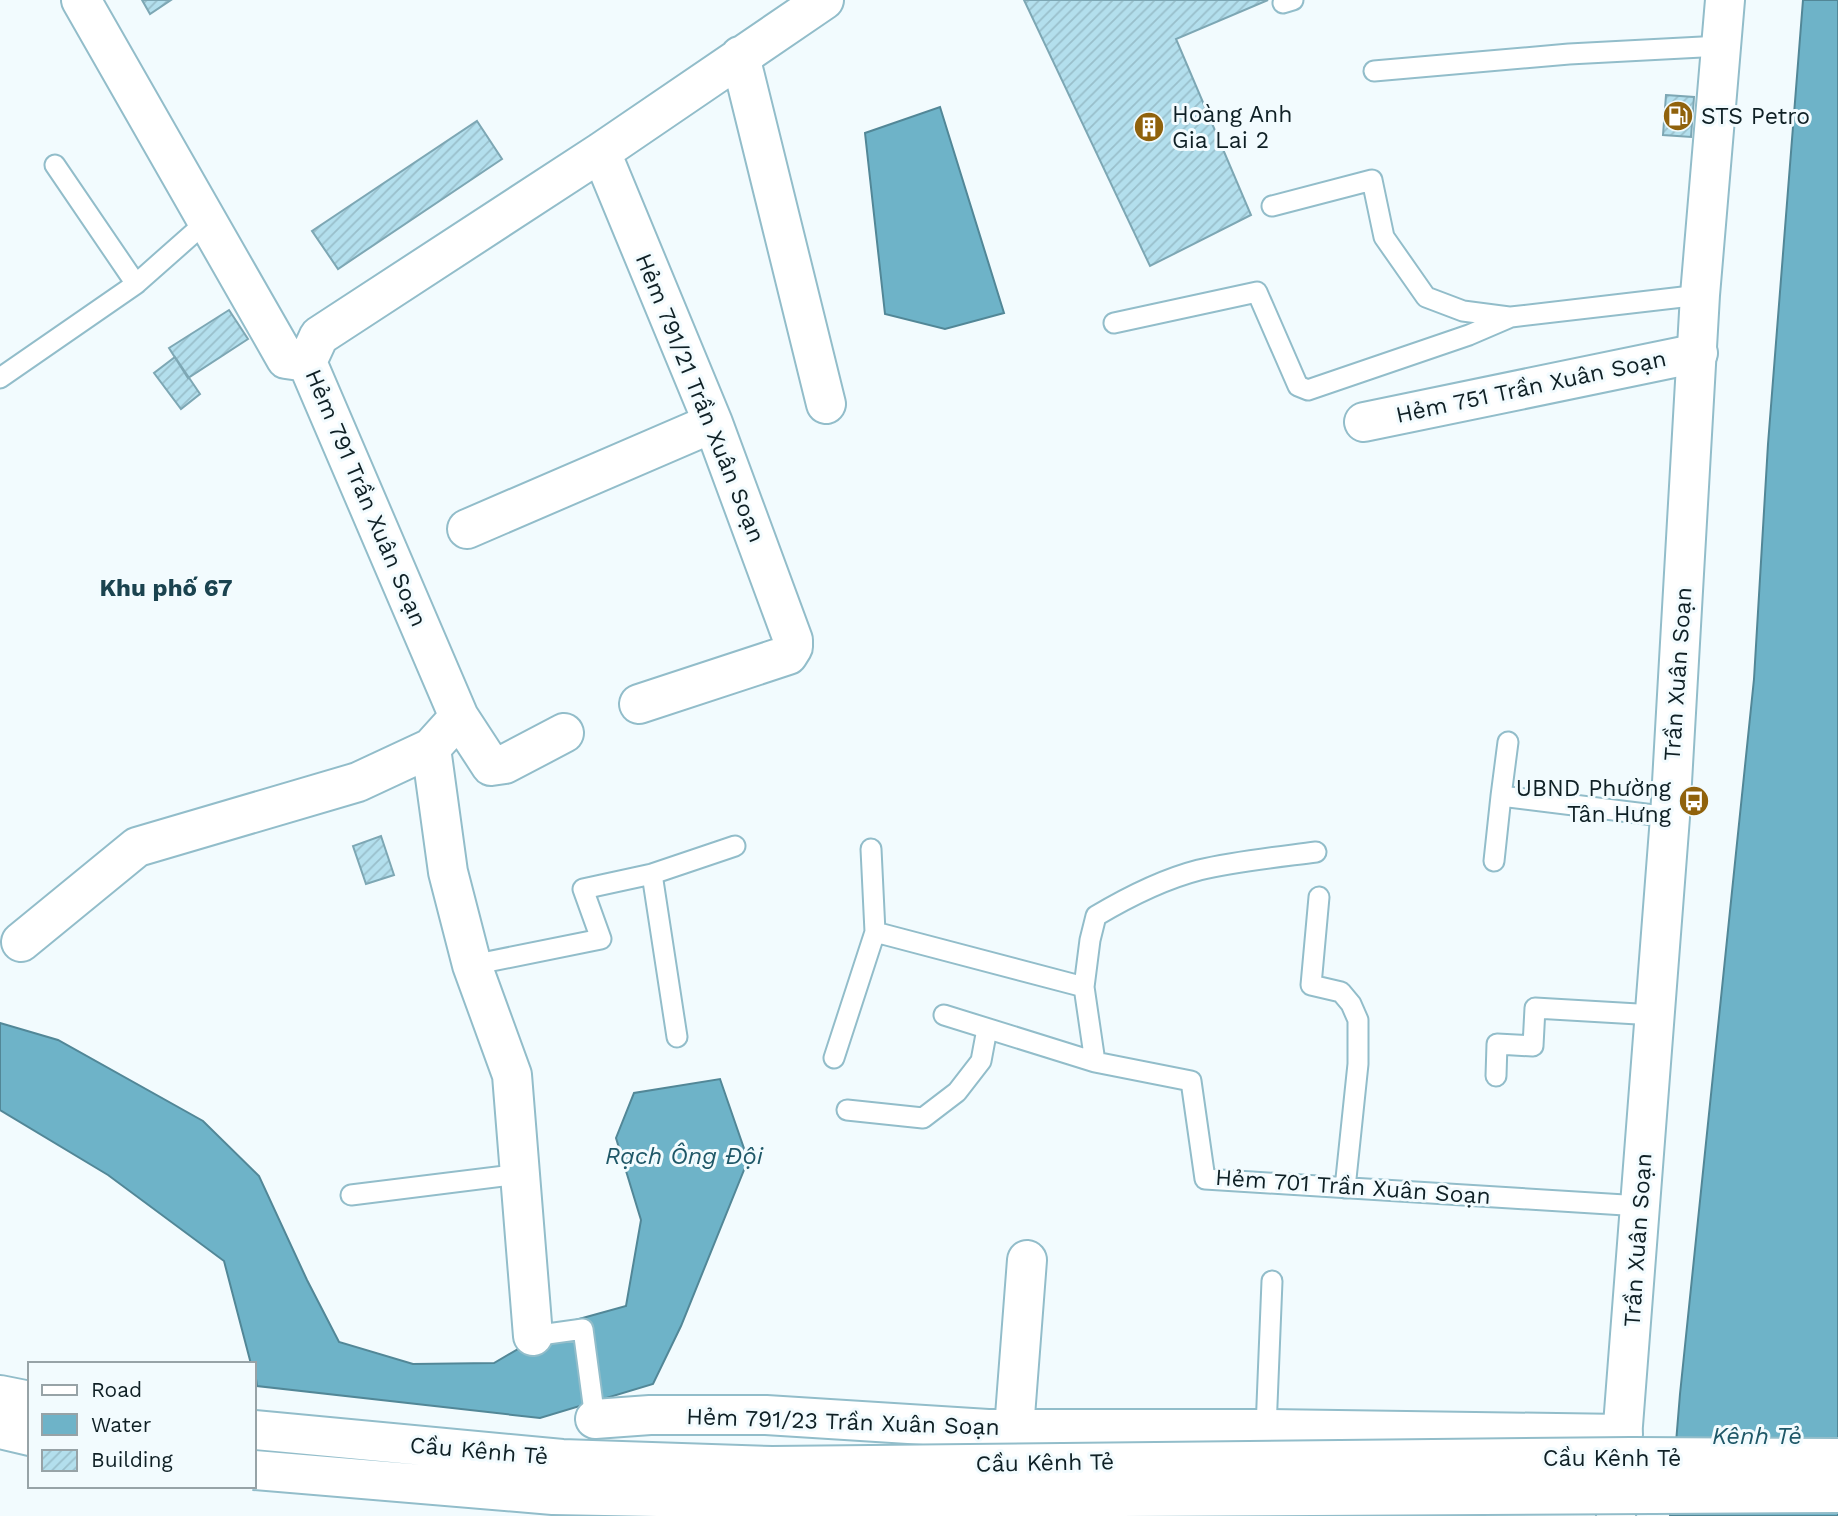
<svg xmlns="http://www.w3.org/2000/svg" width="1838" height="1516" viewBox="0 0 1838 1516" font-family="'Work Sans',sans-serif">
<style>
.water{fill:#6eb3c8;stroke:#528797;stroke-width:2}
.building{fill:url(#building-hatch);stroke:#7da7b4;stroke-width:2}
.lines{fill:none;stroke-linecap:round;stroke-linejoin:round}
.service-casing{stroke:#92bdca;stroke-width:23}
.minor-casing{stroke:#92bdca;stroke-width:42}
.secondary-casing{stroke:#92bdca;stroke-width:42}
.primary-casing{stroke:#92bdca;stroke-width:42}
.service{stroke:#fff;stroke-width:19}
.minor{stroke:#fff;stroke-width:38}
.secondary{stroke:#fff;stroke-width:38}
.primary{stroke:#fff;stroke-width:38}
.primary-bridge-casing{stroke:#92bdca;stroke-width:42;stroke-linecap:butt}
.primary-bridge{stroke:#fff;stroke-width:38}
.labels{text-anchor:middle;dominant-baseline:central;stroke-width:6;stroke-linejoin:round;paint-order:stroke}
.poi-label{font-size:23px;fill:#0f2025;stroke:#f2fbfe;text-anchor:start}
.street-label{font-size:23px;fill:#0f2025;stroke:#f2fbfe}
.neighbourhood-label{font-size:24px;font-weight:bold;fill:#1a434f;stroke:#f2fbfe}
.water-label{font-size:24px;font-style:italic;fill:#1f5868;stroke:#f2fbfe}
</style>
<defs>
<pattern id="building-hatch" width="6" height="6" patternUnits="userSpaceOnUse" patternTransform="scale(1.75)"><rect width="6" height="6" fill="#b3dfed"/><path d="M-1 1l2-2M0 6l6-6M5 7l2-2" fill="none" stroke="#99bfcb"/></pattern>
</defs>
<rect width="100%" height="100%" fill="#f2fbfe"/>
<path class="water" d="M1803,0H1838V1516H1670L1680,1394L1754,679L1768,444Z
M940,107L1004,313L945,329L885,314L865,133Z
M0,1023L58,1040L203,1121L259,1176L307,1280L339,1342L413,1364L494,1363L561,1324L626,1306L641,1220L616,1138L634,1093L720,1079L748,1160L681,1326L653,1384L540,1418L257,1386L254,1364H251L224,1261L108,1175L0,1110Z"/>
<path class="building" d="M142,0H171L150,14Z
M1024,0H1268L1176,39L1251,215L1150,266Z
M1666,95L1694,97L1691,137L1663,135Z
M477,121L502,159L338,269L312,231Z
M229,310L248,339L188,378L169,348Z
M175,357L200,394L181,409L154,373Z
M381,836L394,875L366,884L353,846Z"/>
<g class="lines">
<g class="service-casing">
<path id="service" d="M1283,3L1293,0
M1374,71L1569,54L1721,46
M55,165L136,284
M1272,206L1372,180L1384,237L1426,297L1463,311L1509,317
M1114,323L1257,292L1298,386L1308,390L1469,335L1511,317L1700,295
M0,378L136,284L206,222
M1501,796L1508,742
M1494,861L1501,796L1670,817
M652,874L677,1037
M1319,897L1311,985L1341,992L1351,1004L1358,1020V1064L1345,1188
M875,932L1084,987
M472,965L601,939L583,889L652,874L735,846
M944,1015L1095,1062L1191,1081L1205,1179L1641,1206
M834,1058L875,932L871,849
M1095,1062L1084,987L1090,940L1096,916C1128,897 1164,879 1199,870C1238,861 1278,857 1316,852
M1496,1076L1497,1044L1533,1046L1535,1008L1655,1015
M847,1110L923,1118L957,1092L981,1061L987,1029
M351,1195L520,1174
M533,1336L583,1329L595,1419
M1266,1429L1272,1281"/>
</g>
<g class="minor-casing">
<path id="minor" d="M81,0L286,359L307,362
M740,56L826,404
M601,152L713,423L793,640V647L788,655L639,704
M1364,422L1698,353
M467,529L713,423
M459,717L491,766L505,764L564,733
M431,748L448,872L472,965L512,1075L533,1336
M21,942L137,847L358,782L431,748L459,717L307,362L319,336L601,152L824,0
M595,1419L650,1415H766L988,1429H1266L1623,1434
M1014,1429L1027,1260"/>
</g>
<g class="secondary-casing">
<path id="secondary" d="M1616,1516L1670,817L1700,295L1725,0"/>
</g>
<g class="primary-casing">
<path id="primary" d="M0,1395L30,1401
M0,1429L30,1436"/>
</g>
<use href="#service" class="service"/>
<use href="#minor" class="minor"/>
<use href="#secondary" class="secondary"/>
<use href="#primary" class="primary"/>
<g class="primary-bridge-casing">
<path id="primary-bridge" d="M254,1430L562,1459L772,1466L1631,1457L1838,1458
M254,1470L553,1495L761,1499L1838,1493"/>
</g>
<use href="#primary-bridge" class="primary-bridge"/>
</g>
<defs>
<g id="fuel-disc" transform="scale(1.575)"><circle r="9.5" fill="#90620c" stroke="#f2fbfe"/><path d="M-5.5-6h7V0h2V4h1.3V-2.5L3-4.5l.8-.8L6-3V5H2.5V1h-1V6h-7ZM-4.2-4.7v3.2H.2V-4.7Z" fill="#fff"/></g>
<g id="building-disc" transform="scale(1.575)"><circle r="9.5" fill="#90620c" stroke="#f2fbfe"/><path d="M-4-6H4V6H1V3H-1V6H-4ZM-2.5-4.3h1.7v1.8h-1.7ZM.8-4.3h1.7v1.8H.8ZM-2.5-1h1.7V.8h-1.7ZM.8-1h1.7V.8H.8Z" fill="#fff"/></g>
<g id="bus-disc" transform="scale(1.575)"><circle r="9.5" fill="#90620c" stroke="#f2fbfe"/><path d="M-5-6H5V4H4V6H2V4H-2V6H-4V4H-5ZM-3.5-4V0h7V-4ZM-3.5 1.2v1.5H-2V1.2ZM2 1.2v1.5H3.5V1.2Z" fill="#fff"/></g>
</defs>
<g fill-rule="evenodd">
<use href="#fuel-disc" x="1678" y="116"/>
<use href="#building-disc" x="1149" y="127"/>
<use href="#bus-disc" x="1694" y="801"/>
</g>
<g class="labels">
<g class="poi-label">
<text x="1172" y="114">Hoàng Anh<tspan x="1172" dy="26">Gia Lai 2</tspan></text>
<text x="1701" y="116">STS Petro</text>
<text x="1671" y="788" text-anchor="end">UBND Phường<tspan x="1671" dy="26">Tân Hưng</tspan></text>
</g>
<g class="street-label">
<text transform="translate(1531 387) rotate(-12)">Hẻm 751 Trần Xuân Soạn</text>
<text transform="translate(700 398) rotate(68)">Hẻm 791/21 Trần Xuân Soạn</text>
<text transform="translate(366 498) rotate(67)">Hẻm 791 Trần Xuân Soạn</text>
<text transform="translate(1678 674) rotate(-86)">Trần Xuân Soạn</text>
<text transform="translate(1353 1187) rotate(4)">Hẻm 701 Trần Xuân Soạn</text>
<text transform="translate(1638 1240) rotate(-86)">Trần Xuân Soạn</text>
<text transform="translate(843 1422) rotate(2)">Hẻm 791/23 Trần Xuân Soạn</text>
<text transform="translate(479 1451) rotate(5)">Cầu Kênh Tẻ</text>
<text x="1612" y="1458">Cầu Kênh Tẻ</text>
<text transform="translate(1045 1463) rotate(-1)">Cầu Kênh Tẻ</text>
</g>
<g class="neighbourhood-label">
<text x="166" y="588">Khu phố 67</text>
</g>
<g class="water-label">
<text x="684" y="1156">Rạch Ông Đội</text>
<text x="1757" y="1436">Kênh Tẻ</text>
</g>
</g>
<rect x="28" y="1362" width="228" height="126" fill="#f2fbfe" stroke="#97a3a7" stroke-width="2"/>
<rect x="42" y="1385" width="35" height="10" fill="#ffffff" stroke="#97a3a7" stroke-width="2"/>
<text x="91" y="1397" font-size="21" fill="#0f2025">Road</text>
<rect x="42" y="1414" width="35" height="21" fill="#6eb3c8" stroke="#97a3a7" stroke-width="2"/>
<text x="91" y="1432" font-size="21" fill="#0f2025">Water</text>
<rect x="42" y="1450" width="35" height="21" fill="url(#building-hatch)" stroke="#97a3a7" stroke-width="2"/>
<text x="91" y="1467" font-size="21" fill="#0f2025">Building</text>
</svg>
